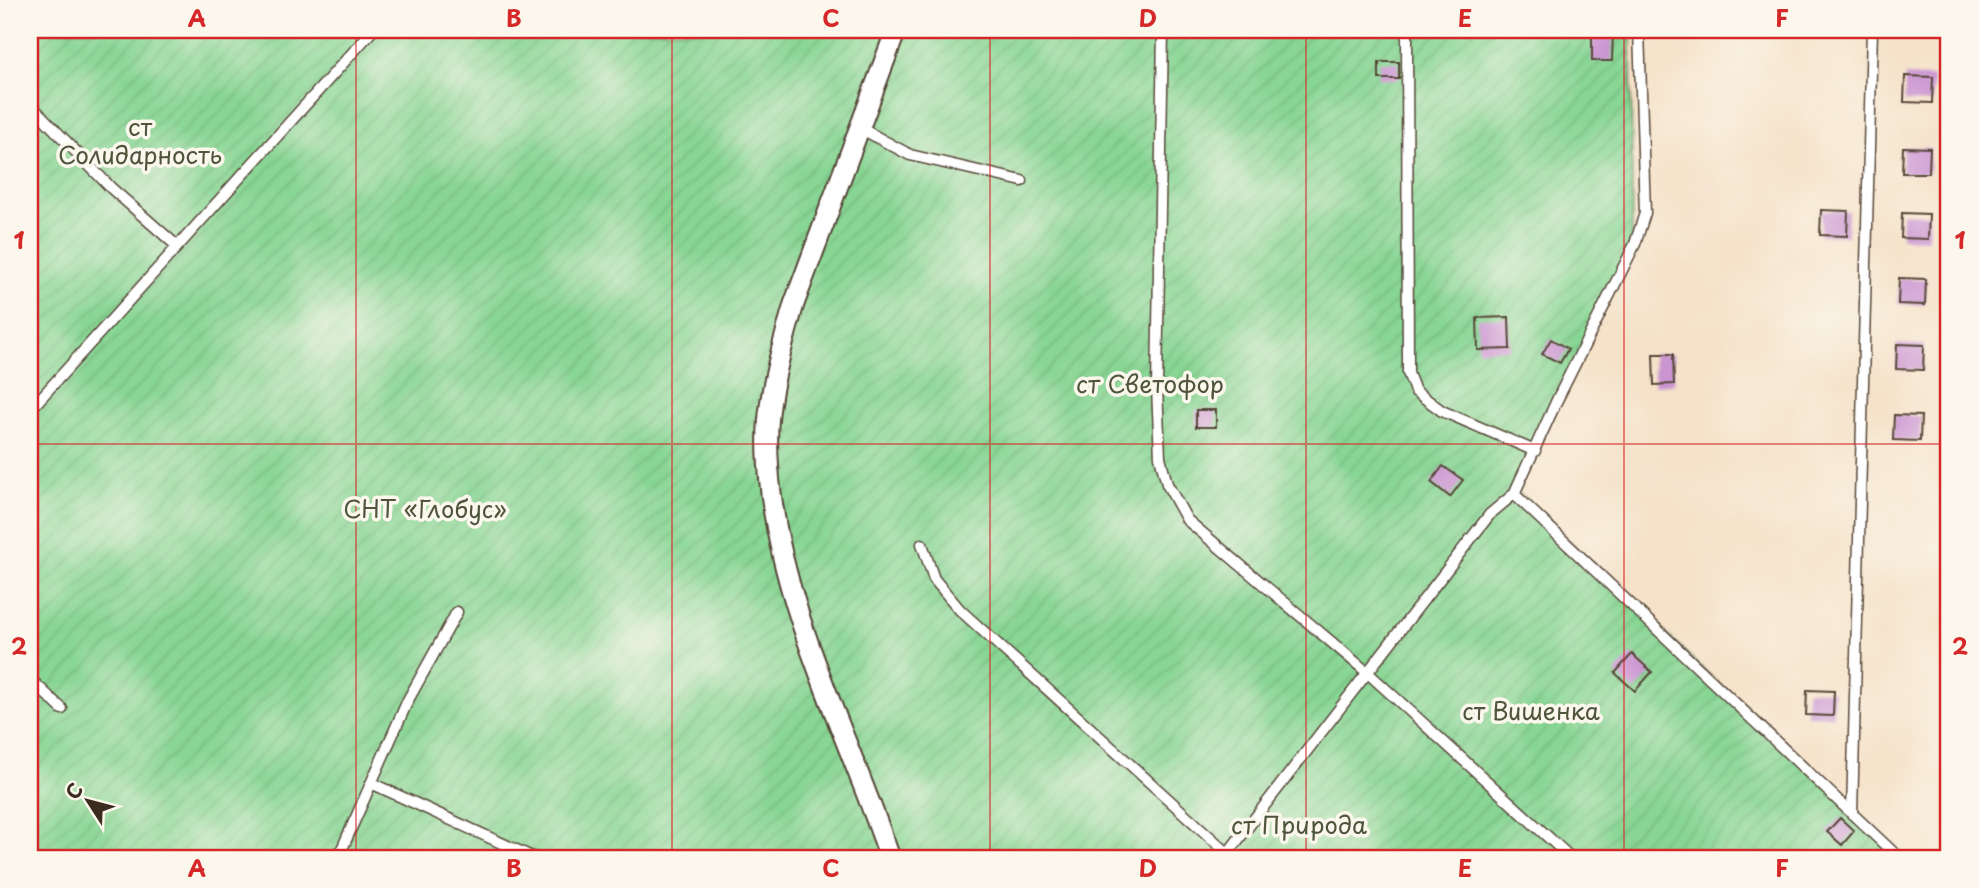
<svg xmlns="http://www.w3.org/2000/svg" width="1979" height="888" viewBox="0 0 1979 888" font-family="'Playpen Sans',sans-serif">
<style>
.garden{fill:url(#garden-furrows);stroke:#628059;stroke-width:2}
.building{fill:#cb95d2}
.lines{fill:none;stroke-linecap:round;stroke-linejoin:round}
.lane-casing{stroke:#574638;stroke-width:13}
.street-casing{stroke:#574638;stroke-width:23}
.lane{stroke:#fff;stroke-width:10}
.street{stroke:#fff;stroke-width:19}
.grid{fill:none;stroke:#d62828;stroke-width:2;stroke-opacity:0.55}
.labels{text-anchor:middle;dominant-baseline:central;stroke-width:7;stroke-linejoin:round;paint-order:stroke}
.park-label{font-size:24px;fill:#4e553c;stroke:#fbf7ec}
.neatline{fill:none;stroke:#d62828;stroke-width:2.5}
.grid-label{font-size:23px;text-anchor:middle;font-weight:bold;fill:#d62828}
</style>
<defs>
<pattern id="garden-furrows" width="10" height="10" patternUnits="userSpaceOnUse" patternTransform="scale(1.75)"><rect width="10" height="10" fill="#88d694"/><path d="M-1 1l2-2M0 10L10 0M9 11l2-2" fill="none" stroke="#76b87f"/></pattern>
</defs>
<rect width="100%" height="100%" fill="#fbf7ec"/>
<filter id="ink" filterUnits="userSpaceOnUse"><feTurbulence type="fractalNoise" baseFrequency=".0143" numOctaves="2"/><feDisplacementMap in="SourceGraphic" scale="14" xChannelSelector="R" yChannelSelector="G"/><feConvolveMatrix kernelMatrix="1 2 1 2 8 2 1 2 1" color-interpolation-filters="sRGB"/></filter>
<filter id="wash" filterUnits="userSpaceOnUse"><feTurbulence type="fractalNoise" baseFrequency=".00686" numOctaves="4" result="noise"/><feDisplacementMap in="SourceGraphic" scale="28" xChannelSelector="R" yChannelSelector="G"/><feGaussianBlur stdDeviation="1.57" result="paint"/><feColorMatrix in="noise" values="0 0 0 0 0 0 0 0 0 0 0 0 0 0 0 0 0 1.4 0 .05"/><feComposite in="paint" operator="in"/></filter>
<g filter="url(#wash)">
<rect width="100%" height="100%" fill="#f5e2c9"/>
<path class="garden" d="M30,30H1631L1632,248L1514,489L1818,779L1907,858H30Z"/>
<g id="blocks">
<path class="building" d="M1592,33H1613L1612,61H1592Z
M1379,62H1399V79H1379Z
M1905,76L1933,77L1932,103L1904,102Z
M1903,147L1930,148L1929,173H1902Z
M1821,210L1848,211L1847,236L1820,235Z
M1902,213L1929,214L1928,239L1901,238Z
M1899,278L1926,279L1925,305L1898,304Z
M1509,317L1510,349L1478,350L1477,318Z
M1551,339L1568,349L1560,363L1542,354Z
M1897,344L1924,345L1923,370L1896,369Z
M1653,354H1673L1674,384L1654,385Z
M1196,410H1216V427H1196Z
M1894,415L1921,416L1920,441L1893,440Z
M1443,466L1463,480L1450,497L1431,482Z
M1632,654L1652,672L1635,691L1615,673Z
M1807,690L1834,691L1833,716L1806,715Z
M1840,818L1854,831L1842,845L1827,832Z"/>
</g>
</g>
<g filter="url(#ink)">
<use href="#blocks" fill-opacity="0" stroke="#574638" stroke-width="2"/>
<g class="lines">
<g class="lane-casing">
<path id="lane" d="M1163,30L1157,388L1160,457L1167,484L1187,520L1368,673L1571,858
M1407,30L1408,373L1415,391L1442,411L1535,451
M30,104L111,188L177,246
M860,128L910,155L1022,181
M30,410L373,30
M1514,494L1899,858
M922,544L934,579L960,610L1233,858
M30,679L62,709
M371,783L534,858
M1852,814L1872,30
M338,858L408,700L457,612
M1224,858L1490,514L1514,494L1557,400L1635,244L1645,213L1639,30"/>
</g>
<g class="street-casing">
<path id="street" d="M890,858C849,737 787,621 771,493C768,467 766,440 769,414C773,377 784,340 794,304L896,30"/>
</g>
<use href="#lane" class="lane"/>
<use href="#street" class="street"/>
</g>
</g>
<path class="grid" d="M356,30V858M672,30V858M990,30V858M1306,30V858M1624,30V858M30,444H1949"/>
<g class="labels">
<g class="park-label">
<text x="140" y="126">ст<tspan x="140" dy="28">Солидарность</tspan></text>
<text x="1150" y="383">ст Светофор</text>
<text x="425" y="508">СНТ «Глобус»</text>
<text x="1531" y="710">ст Вишенка</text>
<text x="1299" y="824">ст Природа</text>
</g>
</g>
<rect width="1979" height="888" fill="none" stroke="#fbf7ec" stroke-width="77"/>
<g transform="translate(88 801) rotate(306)" stroke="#fbf7ec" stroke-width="5" paint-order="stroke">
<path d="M0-5L12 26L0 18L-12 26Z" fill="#3b2a1e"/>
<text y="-10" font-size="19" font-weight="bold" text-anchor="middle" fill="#3b2a1e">С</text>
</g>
<rect x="38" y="38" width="1902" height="812" class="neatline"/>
<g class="grid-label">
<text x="197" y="27">A</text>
<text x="514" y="27">B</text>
<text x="831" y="27">C</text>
<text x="1148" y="27">D</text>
<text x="1465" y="27">E</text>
<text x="1782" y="27">F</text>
<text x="19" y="249">1</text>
<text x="1960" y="249">1</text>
<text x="19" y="655">2</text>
<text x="1960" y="655">2</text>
<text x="197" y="877">A</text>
<text x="514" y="877">B</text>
<text x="831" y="877">C</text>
<text x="1148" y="877">D</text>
<text x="1465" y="877">E</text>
<text x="1782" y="877">F</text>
</g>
</svg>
